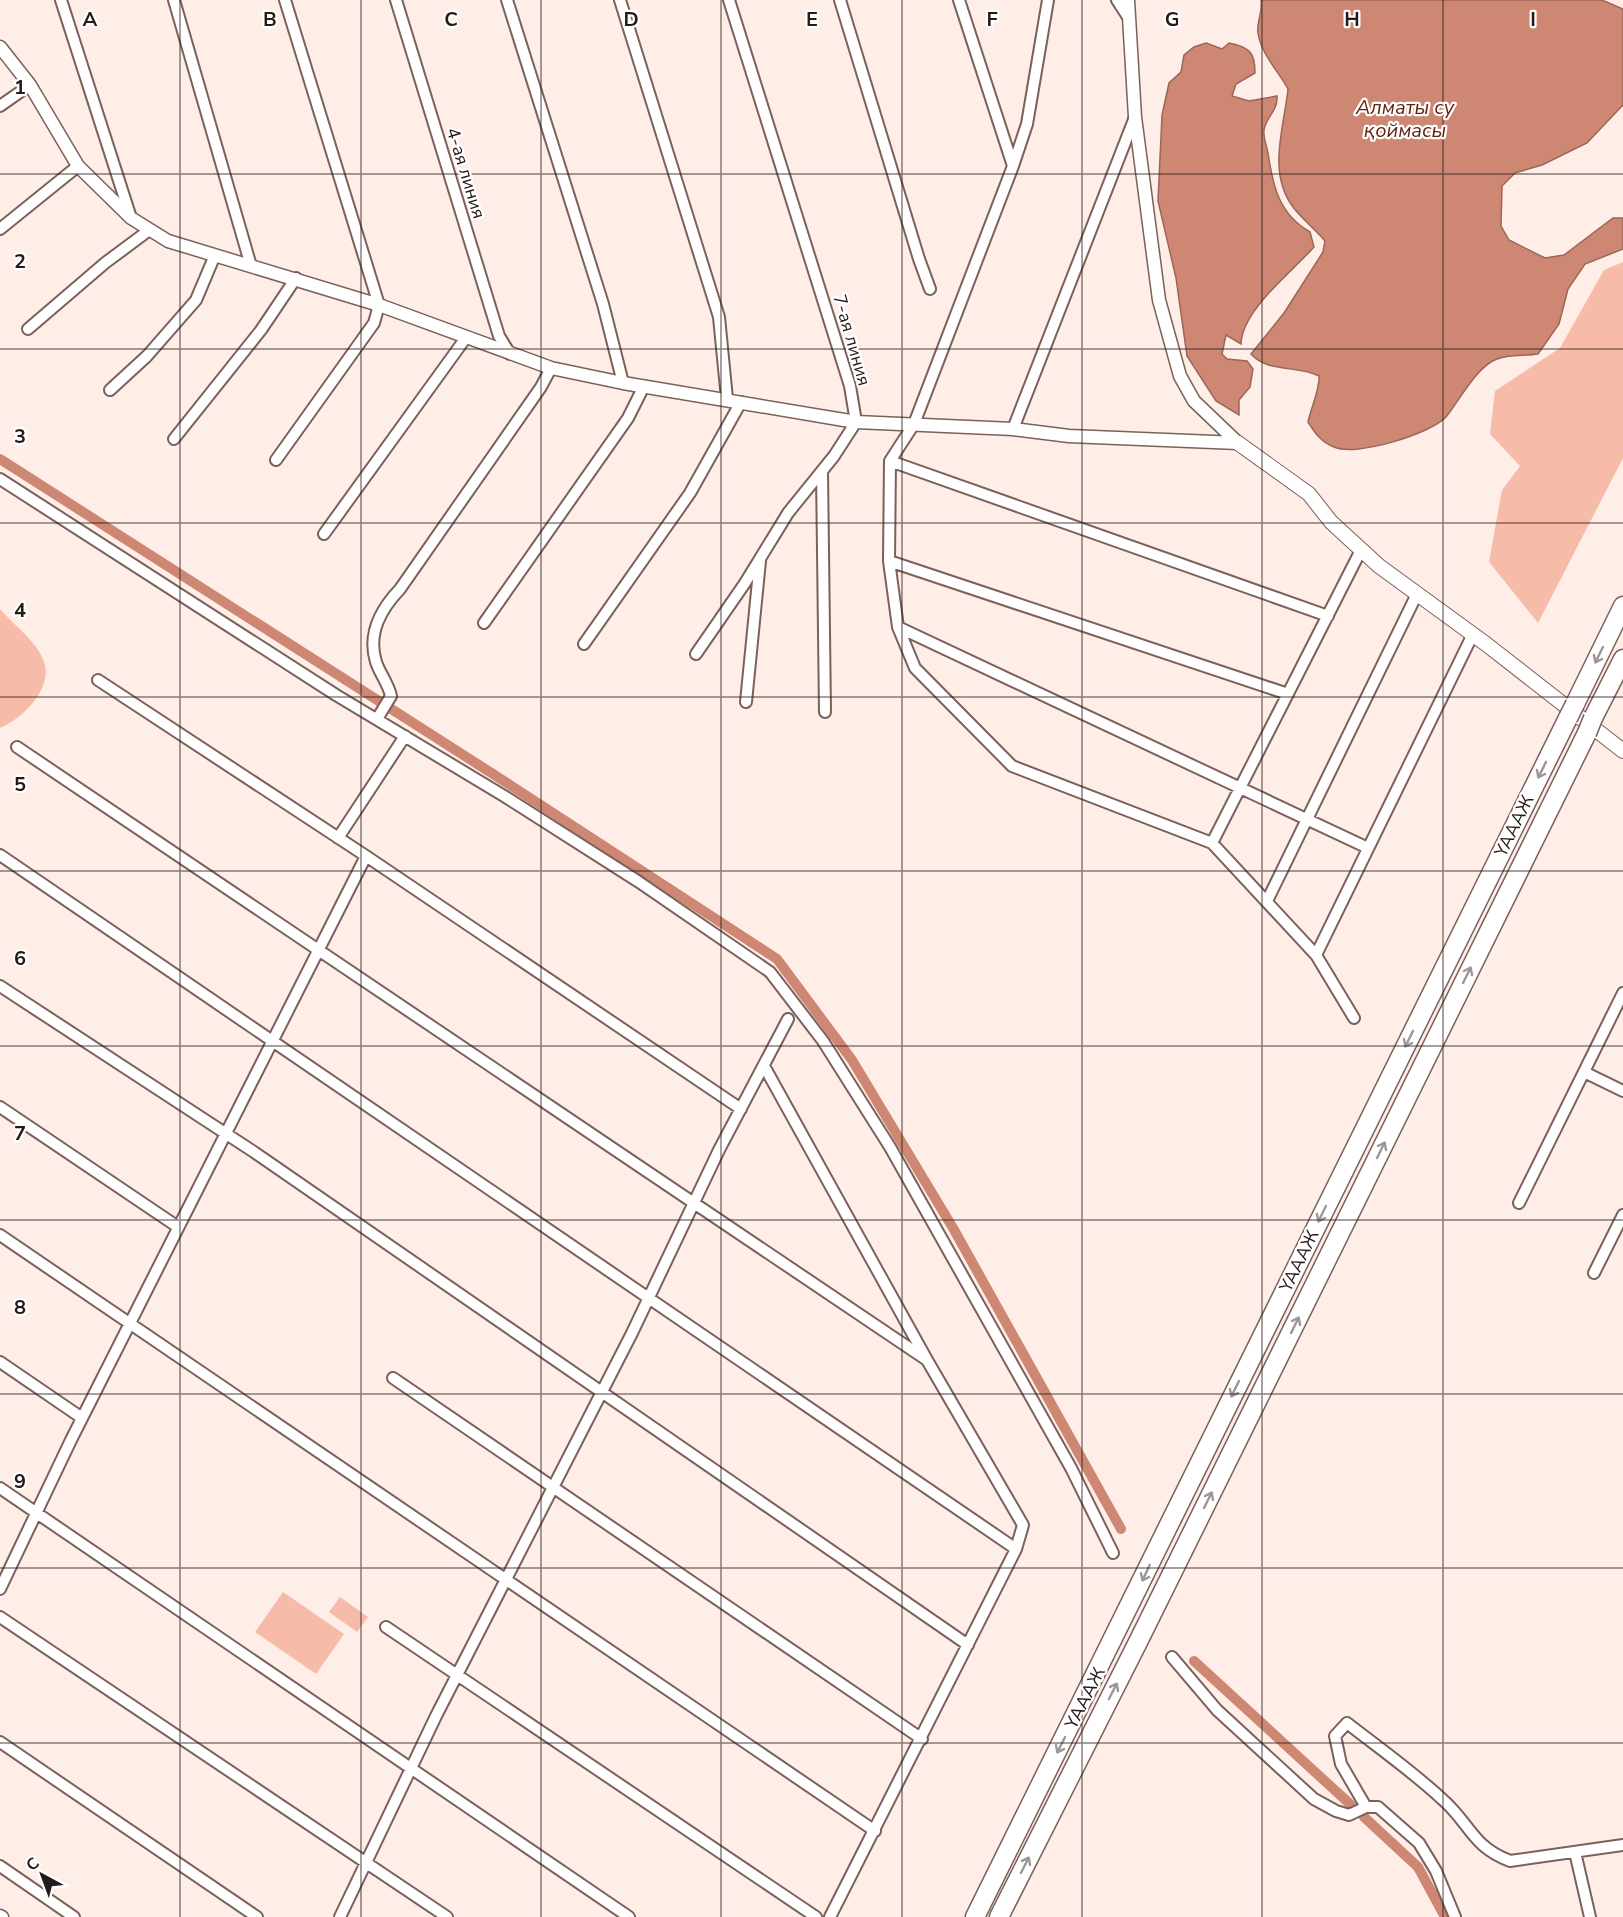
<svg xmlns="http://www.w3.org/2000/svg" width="1623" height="1917" viewBox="0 0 1623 1917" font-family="'Nunito Sans',sans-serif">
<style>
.green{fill:#f7bba9}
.water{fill:#ce8773;stroke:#9b6657;stroke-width:1.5}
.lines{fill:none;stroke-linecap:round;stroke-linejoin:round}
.canal{stroke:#ce8773;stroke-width:10}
.minor-casing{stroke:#7a615a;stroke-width:14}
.tertiary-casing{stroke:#7a615a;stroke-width:15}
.secondary-casing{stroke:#7a615a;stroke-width:16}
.motorway-casing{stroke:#7a615a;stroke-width:21}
.minor{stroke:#fff;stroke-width:10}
.tertiary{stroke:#fff;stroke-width:12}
.secondary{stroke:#fff;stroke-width:14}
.motorway{stroke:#fff;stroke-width:18}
.motorway-bridge-casing{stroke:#7a615a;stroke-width:21;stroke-linecap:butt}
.motorway-bridge{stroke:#fff;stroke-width:18}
.oneway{stroke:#9c9897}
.grid{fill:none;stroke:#241a17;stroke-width:1.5;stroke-opacity:0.55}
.labels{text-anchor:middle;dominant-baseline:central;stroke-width:4.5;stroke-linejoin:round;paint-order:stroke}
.street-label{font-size:18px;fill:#241a17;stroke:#fff}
.water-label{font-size:20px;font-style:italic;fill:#632310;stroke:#fff}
.grid-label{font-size:20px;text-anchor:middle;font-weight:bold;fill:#241a17;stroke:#fff;stroke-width:4.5;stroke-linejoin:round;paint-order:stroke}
</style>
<rect width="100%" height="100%" fill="#ffede8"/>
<path class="green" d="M1623,262V458L1538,623L1489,562L1502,490L1520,466L1490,434L1495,391L1560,348L1604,270Z
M0,609C13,624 32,638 41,655C58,684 25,717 0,728Z
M283,1592L344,1634L316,1674L255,1632Z
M340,1597L368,1617L357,1632L329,1612Z"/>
<path class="water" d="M1261,0H1602L1623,9V105L1587,143L1542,165L1515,173L1502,186L1501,226L1509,240L1545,258L1564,255L1613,218H1623V249L1585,264L1568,289L1559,324L1538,354C1526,356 1508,354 1497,359C1477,366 1459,401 1446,417C1430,434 1356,457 1334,447C1321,442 1315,433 1308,422C1311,407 1320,390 1319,376C1297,365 1268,373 1251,354L1284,313L1323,252L1325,241C1315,229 1302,219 1293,207C1267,172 1284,128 1288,89C1279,72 1261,54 1258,33C1256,23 1263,13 1261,0Z
M1206,43L1222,49L1229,43C1249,47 1255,52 1255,73L1236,84L1232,96L1249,101L1277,96C1278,111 1266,117 1264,130C1263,137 1267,147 1268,153C1273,187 1279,214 1310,232L1314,247C1292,272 1242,310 1241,344L1226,335L1222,354L1227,359L1247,361L1253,369L1250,387L1239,400V415L1216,401L1187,356L1176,278L1158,201L1162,115L1169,83L1181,72L1184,55L1194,47Z"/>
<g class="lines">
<path class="canal" d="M0,459L493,774L777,959L852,1060L953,1228L1121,1529
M1194,1661L1351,1805
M1364,1817L1418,1867L1445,1917"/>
<g class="minor-casing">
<path id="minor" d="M61,0L131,218
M174,0L251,266
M396,0L499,336L510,354
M507,0L603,304L623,383
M620,0L719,317L727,399
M840,0L919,259L930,289
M959,0L1013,166
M1048,0L1027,124L1013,166L914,424L890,461L889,561L898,627L915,668L1012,766L1212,843L1316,955L1354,1018
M1117,0L1128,17
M0,106L30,85
M0,229L78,166
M28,329L105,263L148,231
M110,390L147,356L196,300L215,255
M1013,429L1135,117
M174,439L261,330L296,278
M276,460L374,323L379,305L285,0
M890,461L1328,616
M822,471L825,712
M0,479L336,695L504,796L639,882L770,972L823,1041L890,1147L1071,1468L1113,1553
M324,534L465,339
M889,561L1288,694
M484,623L628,418L644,386
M898,627L1368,848
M584,644L690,493L741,402
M696,654L745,583L788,513L834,456L856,422L850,386L729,0
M98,680L366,856L741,1109
M746,702L760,561
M377,719L391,696C388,683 380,674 376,662C367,633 381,609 400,589L541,387L551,368
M17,747L927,1360
M338,838L405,736
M1212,843L1361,550
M0,855L1016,1549
M1267,901L1417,594
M1316,955L1473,634
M0,986L254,1152L968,1645
M764,1066L927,1360L1023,1525L1016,1549L830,1917
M1584,1072L1623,1091
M0,1107L178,1227
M1519,1203L1623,993
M0,1235L875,1831
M1594,1273L1623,1215
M0,1362L82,1418
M393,1378L922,1739
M0,1488L629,1917
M0,1589L71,1440L366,856
M0,1617L447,1917
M386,1627L816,1917
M1172,1657L1217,1710L1314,1799L1336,1811L1349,1815L1366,1807H1378L1419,1843L1436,1871L1455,1917
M0,1742L257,1917
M1366,1807L1341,1764L1335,1736L1347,1723C1379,1748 1412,1771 1442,1799C1470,1823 1471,1846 1510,1861L1623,1845
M1575,1852L1590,1917
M0,1866L74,1917
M340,1917L436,1716L632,1333L719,1150L788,1019"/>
</g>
<g class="tertiary-casing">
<path id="tertiary" d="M1128,0L1135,117L1159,300L1180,376L1194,401L1238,443
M0,47L30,85L78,166L131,218L168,241L379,305L551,368L623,383L856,422L1013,429L1069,436L1238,443
M0,1916L2,1917"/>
</g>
<g class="secondary-casing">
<path id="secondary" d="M1238,443L1309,494L1331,522L1379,566L1486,644L1623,751"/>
</g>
<g class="motorway-casing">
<path id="motorway" d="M1575,704L1623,606
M1593,718L1623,659
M975,1917L1568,718
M999,1917L1139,1640L1587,733"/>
</g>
<use href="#minor" class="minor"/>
<use href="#tertiary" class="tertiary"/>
<use href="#secondary" class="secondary"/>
<use href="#motorway" class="motorway"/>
<g class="motorway-bridge-casing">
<path id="motorway-bridge" d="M1568,718L1575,704
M1587,733L1593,718"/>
</g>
<use href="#motorway-bridge" class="motorway-bridge"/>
</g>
<defs><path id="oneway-shaft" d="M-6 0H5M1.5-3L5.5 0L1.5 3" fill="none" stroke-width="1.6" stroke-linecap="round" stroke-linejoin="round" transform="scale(1.5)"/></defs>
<g class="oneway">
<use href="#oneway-shaft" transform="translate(1599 655) rotate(116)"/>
<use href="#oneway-shaft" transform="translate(1542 770) rotate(116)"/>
<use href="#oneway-shaft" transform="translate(1467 975) rotate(-64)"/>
<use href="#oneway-shaft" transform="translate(1409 1039) rotate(116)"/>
<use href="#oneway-shaft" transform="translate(1381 1150) rotate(-64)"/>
<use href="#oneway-shaft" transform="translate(1322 1214) rotate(116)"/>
<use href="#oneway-shaft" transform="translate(1295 1325) rotate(-64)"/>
<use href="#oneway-shaft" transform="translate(1235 1389) rotate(116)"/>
<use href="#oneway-shaft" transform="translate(1208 1500) rotate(-64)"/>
<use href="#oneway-shaft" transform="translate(1146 1573) rotate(115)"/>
<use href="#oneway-shaft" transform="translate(1113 1691) rotate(-63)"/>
<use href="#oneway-shaft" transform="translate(1061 1745) rotate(117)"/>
<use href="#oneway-shaft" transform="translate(1025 1865) rotate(-63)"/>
</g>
<path class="grid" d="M180,0V1917M361,0V1917M541,0V1917M721,0V1917M902,0V1917M1082,0V1917M1262,0V1917M1443,0V1917M0,174H1623M0,349H1623M0,523H1623M0,697H1623M0,871H1623M0,1046H1623M0,1220H1623M0,1394H1623M0,1568H1623M0,1743H1623"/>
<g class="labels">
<g class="street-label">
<text transform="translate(466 173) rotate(73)">4-ая линия</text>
<text transform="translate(852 340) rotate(74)">7-ая линия</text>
<text transform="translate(1514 826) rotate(-64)">ҮАААЖ</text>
<text transform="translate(1299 1261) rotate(-64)">ҮАААЖ</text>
<text transform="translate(1085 1698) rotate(-63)">ҮАААЖ</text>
</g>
<g class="water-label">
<text x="1405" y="107">Алматы су<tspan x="1405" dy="23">қоймасы</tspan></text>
</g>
</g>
<g class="grid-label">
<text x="90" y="26">A</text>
<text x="270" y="26">B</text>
<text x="451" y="26">C</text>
<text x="631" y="26">D</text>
<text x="812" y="26">E</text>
<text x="992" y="26">F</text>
<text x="1172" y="26">G</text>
<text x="1352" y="26">H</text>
<text x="1533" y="26">I</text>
<text x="20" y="94">1</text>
<text x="20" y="268">2</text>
<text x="20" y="443">3</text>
<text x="20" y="617">4</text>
<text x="20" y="791">5</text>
<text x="20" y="965">6</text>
<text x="20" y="1140">7</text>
<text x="20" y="1314">8</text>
<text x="20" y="1488">9</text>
</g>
<g transform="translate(42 1875) rotate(319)" stroke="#ffffff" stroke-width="4.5" paint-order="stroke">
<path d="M0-4.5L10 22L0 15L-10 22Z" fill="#241a17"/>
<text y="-9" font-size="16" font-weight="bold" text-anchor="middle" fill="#241a17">С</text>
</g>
</svg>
